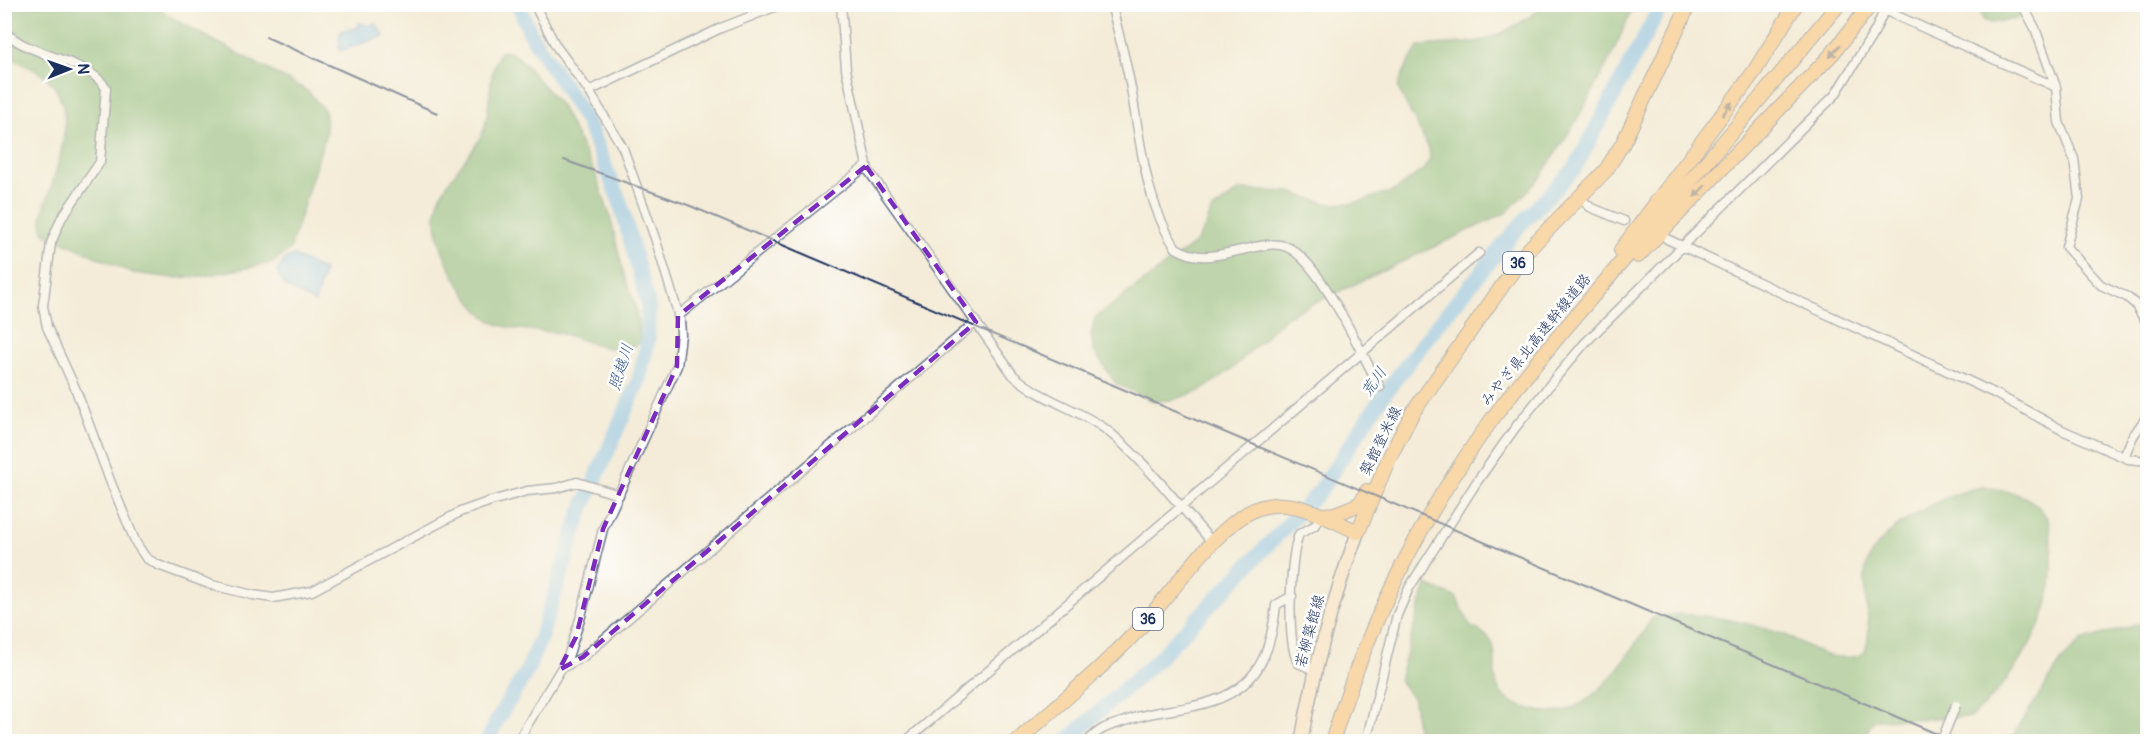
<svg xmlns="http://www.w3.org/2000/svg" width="2152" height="746" viewBox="0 0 2152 746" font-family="Pangolin,'Klee One',sans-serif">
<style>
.forest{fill:#7eb774;stroke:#4c7369;stroke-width:1.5}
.water{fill:#7abff1;stroke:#4a77a8;stroke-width:1.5}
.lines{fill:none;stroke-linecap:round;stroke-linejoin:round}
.river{stroke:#7abff1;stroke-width:15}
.minor-casing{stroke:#677189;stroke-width:11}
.secondary-casing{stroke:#677189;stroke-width:15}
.primary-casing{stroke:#677189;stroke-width:16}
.minor{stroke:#fff;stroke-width:8}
.secondary{stroke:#fee5c5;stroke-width:12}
.primary{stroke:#fcbd6f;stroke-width:14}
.rail{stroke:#1b2f5e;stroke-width:2}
.minor-bridge-casing{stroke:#677189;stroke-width:11;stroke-linecap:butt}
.minor-bridge{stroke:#fff;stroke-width:8}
.oneway{fill:#806f66}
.marked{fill:none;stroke:#7b2cbf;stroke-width:4.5;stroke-dasharray:12 8;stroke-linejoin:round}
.labels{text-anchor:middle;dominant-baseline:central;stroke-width:5;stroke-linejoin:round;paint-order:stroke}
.shield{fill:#fff;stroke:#5f6d8e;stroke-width:1.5}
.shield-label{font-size:14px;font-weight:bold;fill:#1b2f5e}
.street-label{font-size:15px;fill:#1b2f5e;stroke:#fff}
.water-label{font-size:16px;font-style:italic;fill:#385a8a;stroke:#fff}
</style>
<rect width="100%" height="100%" fill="#fff"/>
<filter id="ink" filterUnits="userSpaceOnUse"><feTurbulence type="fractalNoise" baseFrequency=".0167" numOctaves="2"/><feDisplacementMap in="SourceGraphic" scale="12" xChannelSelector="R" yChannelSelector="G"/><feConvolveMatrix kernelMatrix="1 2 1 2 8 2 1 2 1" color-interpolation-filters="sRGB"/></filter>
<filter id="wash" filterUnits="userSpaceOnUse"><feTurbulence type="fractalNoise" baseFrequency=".008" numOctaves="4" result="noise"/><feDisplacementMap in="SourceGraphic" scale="24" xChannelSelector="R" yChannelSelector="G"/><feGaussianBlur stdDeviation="1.35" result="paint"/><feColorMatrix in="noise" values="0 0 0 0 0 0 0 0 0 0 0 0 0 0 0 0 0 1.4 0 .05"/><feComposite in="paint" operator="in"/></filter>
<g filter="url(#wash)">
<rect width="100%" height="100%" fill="#f4ecd8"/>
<path class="forest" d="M4,5H154L172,18L308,91L325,111L326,133L290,249L272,263L204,276L174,278L132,273L44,233C39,219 44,208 49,194C60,159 78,110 49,80C38,69 18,62 5,55Z
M1545,5H1634L1612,55L1575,123L1539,179L1506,213L1287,316L1232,369L1202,390L1173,400L1153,401L1116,384L1094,351L1091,335L1095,318L1196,242L1206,226L1211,211L1240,190L1291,192L1328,204L1354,203L1394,191L1423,170L1430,159L1429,149L1398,88L1403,73L1418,47C1439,42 1463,46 1484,40C1507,33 1526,20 1545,5Z
M1978,5H2026L2017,19L1991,23L1983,20Z
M508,51L519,58L561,106L596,175L610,216L623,271L636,309L641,342C614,360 586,338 559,333C539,330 513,331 495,323C467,309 433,246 436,214C438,183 471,160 483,132C493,106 486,76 500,52Z
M1984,487C2007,490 2035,495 2047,518C2051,524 2050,534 2051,541C2053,560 2053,582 2048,601C2039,637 2000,697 1969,717L1875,720L1870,725L1865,742L1418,741L1414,701L1399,680L1426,585L1456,597L1471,627C1508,640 1488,665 1498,688C1504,700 1516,705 1527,708C1537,711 1549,714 1559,712C1599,706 1633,648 1653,617C1694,609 1743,621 1782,634C1799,639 1812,652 1829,656C1841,658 1855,659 1865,652C1875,621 1859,593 1867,564C1877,529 1950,490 1984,487Z
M2147,622V741H2009L2063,659L2083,640Z"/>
<path class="water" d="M375,22L384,36L340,51L338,46L341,45L339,40L341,31L358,28L359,23L370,26Z
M294,256L324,271L315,303L286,287L277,272L286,258Z"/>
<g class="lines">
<path class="river" d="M487,742L497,720L527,671L540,639L581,512L639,380L648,341V304L620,202L587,122L531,35L518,4
M1065,742L1156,661L1319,492L1382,397L1434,329L1520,225L1575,168L1662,4"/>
</g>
</g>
<g filter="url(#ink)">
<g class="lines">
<g class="minor-casing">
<path id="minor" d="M841,4L846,69L868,170L1013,375C1039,398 1072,407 1101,426C1138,452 1181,508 1213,543
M1111,4C1119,34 1127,64 1132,94C1141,146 1146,204 1176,248C1199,262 1218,255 1242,250C1256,247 1273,241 1287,247C1320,261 1361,353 1380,387
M2022,4L2035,28L2056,87L2059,122L2074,159L2079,199L2066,247L2101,285L2127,297L2135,304L2148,325
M1886,11L2056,87
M4,31C32,59 86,57 106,88L100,162L61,219L51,243L43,306L47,327L76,390L111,483L136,543L146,558L158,565L212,585L253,595L273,598L312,591L460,512L491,501L527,491L557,488L577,482L619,495
M589,91L721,28L782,4
M1580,198L1590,207L1624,221
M1667,239L1994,393L2062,430L2128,459L2148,461
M678,316L866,166
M2124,457L2133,436L2148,415
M562,668L583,657L976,322
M1314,670L1298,663C1286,639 1290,559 1299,534L1314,526L1322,515
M517,742L568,657L581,616L603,529L677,366L681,335L680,320L656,241L623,148L589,91L556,46L534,4
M905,742L1479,253
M1087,742C1104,724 1110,727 1131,719C1152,711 1172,711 1194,706C1253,694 1270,662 1276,605L1292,596
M1366,742L1397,615L1409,588L1476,483L1515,428L1557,376L1585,343L1835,95L1875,31L1887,4"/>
</g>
<g class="secondary-casing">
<path id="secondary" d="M1301,742C1315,666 1331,604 1358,532"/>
</g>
<g class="primary-casing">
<path id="primary" d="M1621,250L1754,72L1796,4
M1638,256L1832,54L1871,4
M1322,515L1335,514L1360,504L1367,491
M1016,742C1057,706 1100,670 1137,631C1169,598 1220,518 1262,507C1295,498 1329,519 1358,532L1389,458L1413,412L1527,251L1606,170L1623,143L1689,4
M1332,742C1367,626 1421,516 1493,418C1536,360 1585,306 1631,251C1701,169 1770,87 1839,4"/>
</g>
<use href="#minor" class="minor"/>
<use href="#secondary" class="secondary"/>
<use href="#primary" class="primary"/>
<path class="rail" d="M266,37L437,113
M564,160L688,205L1956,742"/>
<g class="minor-bridge-casing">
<path id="minor-bridge" d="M1941,742L1956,705"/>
</g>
<use href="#minor-bridge" class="minor-bridge"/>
</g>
<defs><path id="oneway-solid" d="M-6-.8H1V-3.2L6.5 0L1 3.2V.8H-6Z" transform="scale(1.5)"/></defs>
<g class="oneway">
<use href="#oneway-solid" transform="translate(1835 51) rotate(131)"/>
<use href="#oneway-solid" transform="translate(1727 109) rotate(-54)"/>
<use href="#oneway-solid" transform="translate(1700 191) rotate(134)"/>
</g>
</g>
<path d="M0 0H2152V746H0ZM866,166L976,322L583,657L559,670L576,637L603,529L677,366L678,316Z" fill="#f4ecd8" fill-opacity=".55" fill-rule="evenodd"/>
<path class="marked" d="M866,166L976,322L583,657L559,670L576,637L603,529L677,366L678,316Z"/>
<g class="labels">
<g class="shield">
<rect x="1503" y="252" width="30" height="22" rx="4.5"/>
<rect x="1133" y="608" width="30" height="22" rx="4.5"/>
</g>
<g class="shield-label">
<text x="1518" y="263">36</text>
<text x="1148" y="619">36</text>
</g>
<g class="street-label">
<text transform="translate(1536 340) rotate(-51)">みやぎ県北高速幹線道路</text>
<text transform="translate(1381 441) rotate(-64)">築館登米線</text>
<text transform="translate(1310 631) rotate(-75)">若柳築館線</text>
</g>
<g class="water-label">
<text transform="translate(621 367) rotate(-72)">照越川</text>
<text transform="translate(1374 382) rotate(-55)">荒川</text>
</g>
</g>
<rect width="2152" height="746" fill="none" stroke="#fff" stroke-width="24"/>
<g transform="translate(69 69) rotate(89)" stroke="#ffffff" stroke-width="4.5" paint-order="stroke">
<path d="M0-4.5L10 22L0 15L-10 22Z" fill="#1b2f5e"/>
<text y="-9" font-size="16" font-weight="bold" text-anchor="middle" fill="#1b2f5e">N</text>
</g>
</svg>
